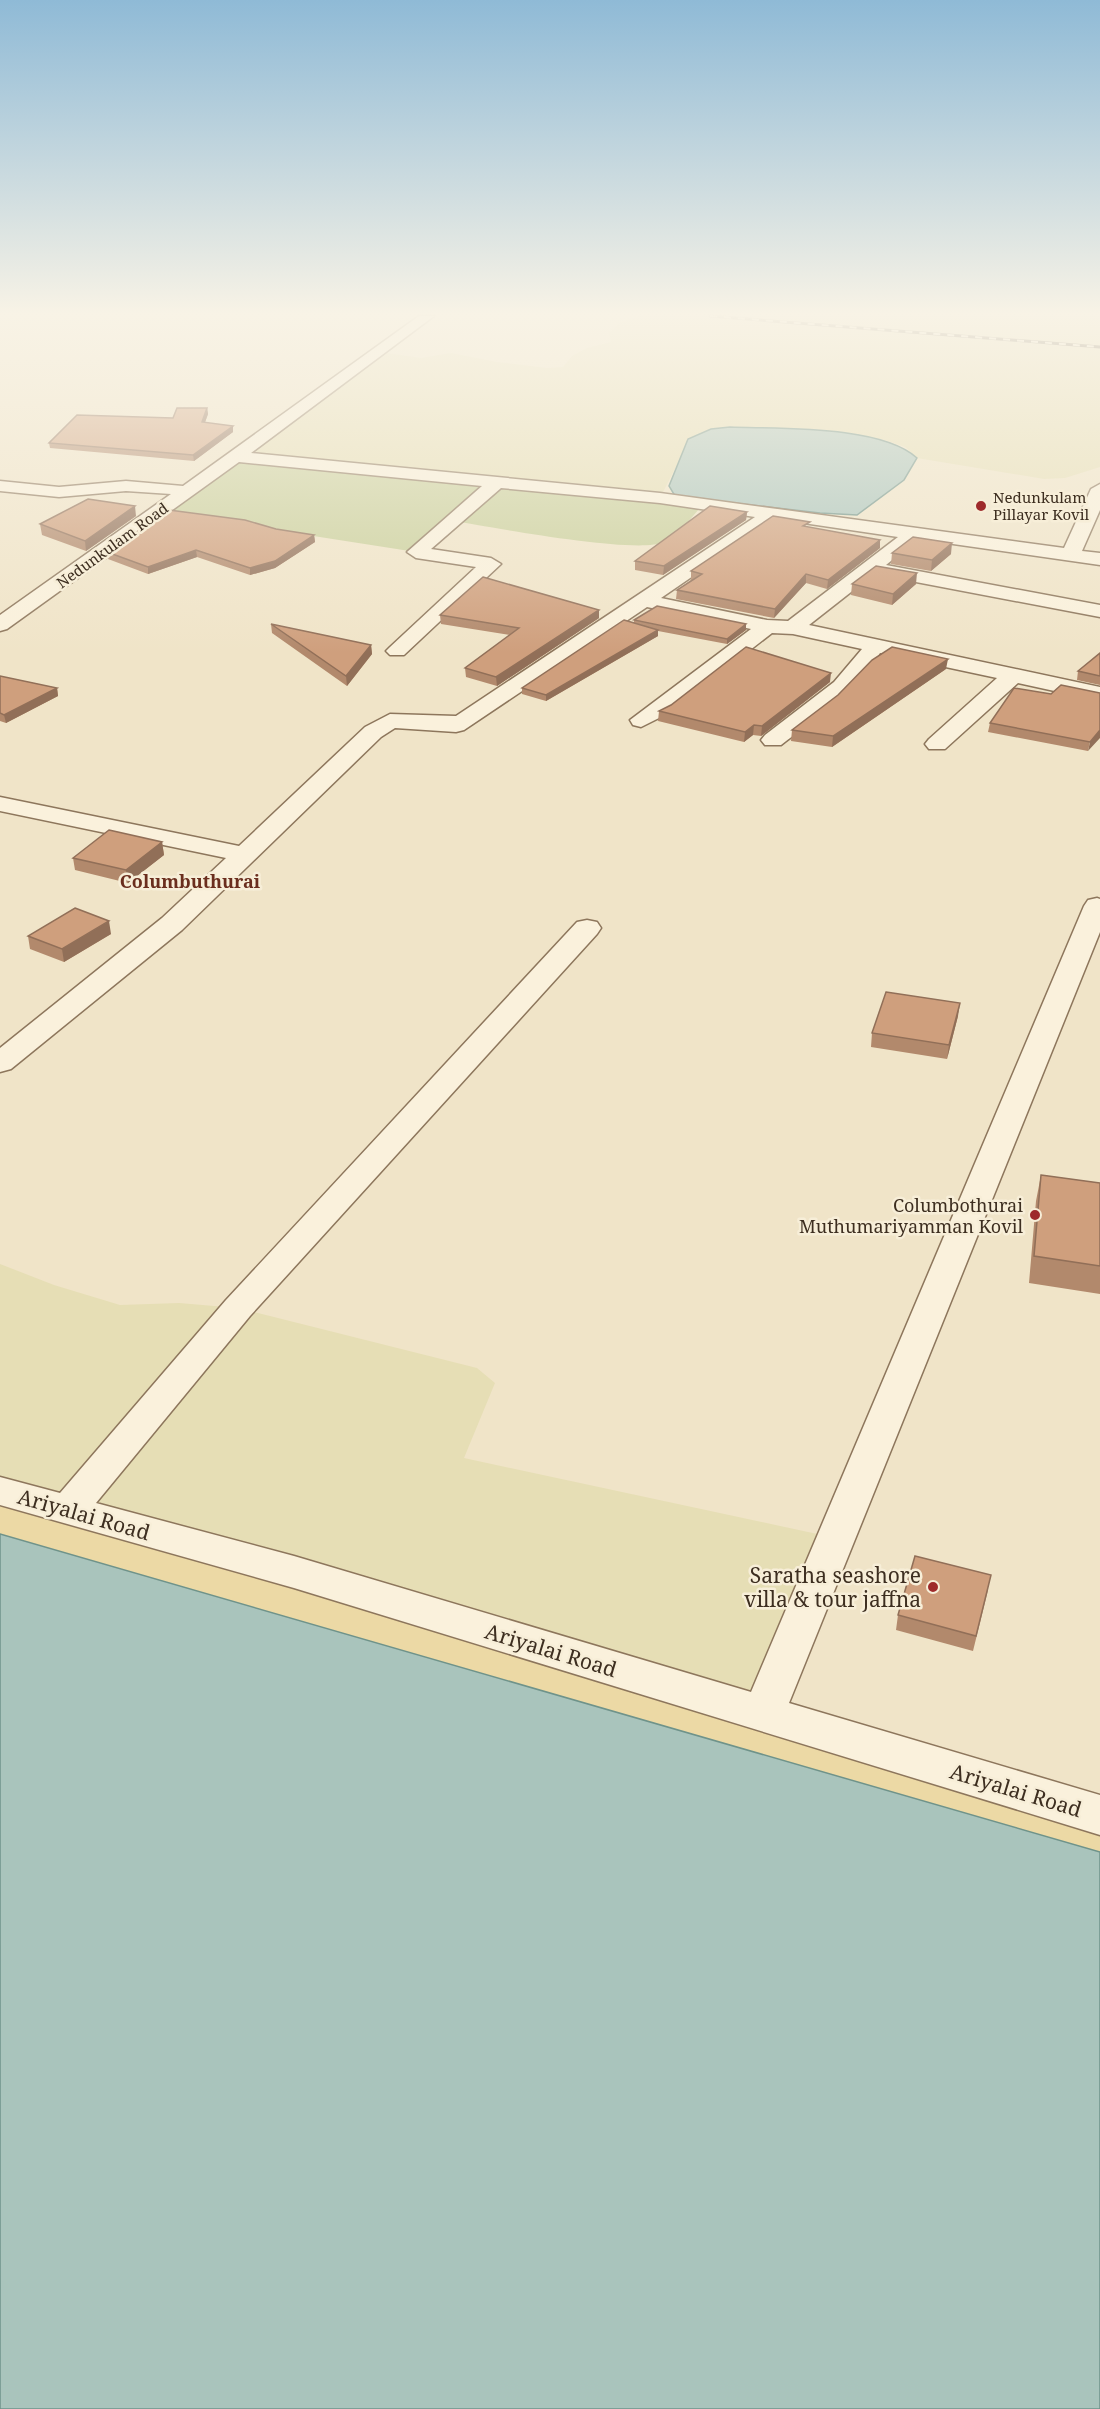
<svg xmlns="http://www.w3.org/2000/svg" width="1100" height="2409" viewBox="0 0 1100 2409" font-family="'Noto Serif',serif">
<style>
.farmland{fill:#e6deb5}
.green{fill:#c9cf9b}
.sand{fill:#ecd9a5}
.water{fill:#a9c4bc;stroke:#6f938a;stroke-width:1.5}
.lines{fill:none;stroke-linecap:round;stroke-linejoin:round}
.minor-casing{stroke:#8d765c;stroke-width:3}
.minor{fill:#faf1dc;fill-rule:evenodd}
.rail-casing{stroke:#3d2e20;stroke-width:3}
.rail{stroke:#f7eed8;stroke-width:2;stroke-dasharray:7;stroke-linecap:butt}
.wall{fill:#b2896c}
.shaded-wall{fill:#916f58}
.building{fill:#cf9f7d;stroke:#916f58;stroke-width:1.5}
.poi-dot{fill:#9e2a2b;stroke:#f7eed8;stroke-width:2}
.labels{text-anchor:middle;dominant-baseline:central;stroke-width:5;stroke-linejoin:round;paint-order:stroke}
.far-poi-label{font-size:15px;fill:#3d2e20;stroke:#f7eed8;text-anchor:start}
.far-street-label{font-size:15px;fill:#3d2e20;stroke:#f7eed8}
.far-quarter-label{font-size:18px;font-weight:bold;fill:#6b2e1e;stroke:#f7eed8}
.poi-label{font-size:18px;fill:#3d2e20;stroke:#f7eed8;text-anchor:end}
.near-street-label{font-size:21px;fill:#3d2e20;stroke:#f7eed8}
.near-poi-label{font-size:21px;fill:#3d2e20;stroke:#f7eed8;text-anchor:end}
</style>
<rect width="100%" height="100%" fill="#f0e4c8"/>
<path class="farmland" d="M640,316H1100V467L1065,478L1044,479L917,458L905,447L885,440L846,434L730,427L681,457L660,498L236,457L380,352L421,358L451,353L497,362L547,368L563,367L572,356L587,348L611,342L609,333L619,323Z
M0,1264L54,1285L120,1305L179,1303L238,1308L477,1368L495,1383L464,1458L836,1538L763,1714L0,1497Z"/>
<path class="green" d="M236,457L703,504C692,518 679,533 663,542C640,555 489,527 455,521L416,552L159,512Z"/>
<path class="sand" d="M0,1497L1100,1820V1852L0,1534Z"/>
<path class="water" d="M730,427C779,429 881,425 917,458L904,480L857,515L820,513L675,496L669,486L688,439L711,429Z
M0,1534L1100,1852V2409H0Z"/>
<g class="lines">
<g class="minor-casing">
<path id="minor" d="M419,316H434L251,453L660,493L1064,548L1091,489L1100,484V510L1082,551L1100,553V565L918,539L886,565L1100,605V617L874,574L809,625L1100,687V701L1018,683L945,749H929L925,744L929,739L997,678L880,653C857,693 817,717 781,745H765L761,740L765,735L834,682L862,649L793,634L772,633L669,713L641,727L633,725L630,720L751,629L647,607L464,730L456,732L395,728L381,737L182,930L11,1069L0,1072V1048L162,918L226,858L0,811V797L239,846L365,727L390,714L456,716L755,517L660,503L501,488L431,549L491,558L501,564L404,655H390L386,651L390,647L476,567L416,558L407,552L482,486L239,462L7,629L0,631V615L171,494L126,491L59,497L0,491V481L59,487L126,481L183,486ZM776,519L898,537L788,621L767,620L661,598Z
M1097,898L1100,899V932L789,1703L1100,1795V1835L294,1588L0,1505V1477L60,1493L226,1300L577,922L587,920L597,922L601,928L597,934L250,1316L96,1503L294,1556L751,1692L1084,906L1088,900Z"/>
</g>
<use href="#minor" class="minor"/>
<g class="rail-casing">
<path id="rail" d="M710,316L1100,347"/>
</g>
<use href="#rail" class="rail"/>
</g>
<path class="wall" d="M207,408L208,414L205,422L233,432L194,461L50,448L49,443L173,418Z
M747,512L746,520L663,575L635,570V561Z
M136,516L86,551L42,535L40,524Z
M810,527L880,548L827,589L806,583L774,618L676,599L677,590L691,580V571Z
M276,529L314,535L315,542L275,568L250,575L197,557L148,574L108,559L107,552Z
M892,553L951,554L931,571L891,564Z
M852,584H916L892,605L851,595Z
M440,615L599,618L497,686L466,677L465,668L510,635L441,624Z
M634,620L746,624V630L727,644L658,631V636L546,701L522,694V688L634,623Z
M271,624L371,645L372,654L347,686L272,633Z
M1100,653V685L1077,680L1078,671Z
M946,669L832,747L791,741L792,730Z
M0,676L57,688L58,696L6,723L0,721Z
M830,682L761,736L753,735L744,742L658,721L659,711Z
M1100,693L1088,751L988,732L990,723L1051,694Z
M162,842L164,855L128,883L75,870L73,858Z
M111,934L64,962L30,949L28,936Z
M958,1016L947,1059L871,1047L872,1033Z
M1041,1175L1100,1183V1294L1029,1283L1036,1201Z
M988,1590L973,1651L896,1630L898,1615Z"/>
<path class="shaded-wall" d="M207,408L208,414L203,428L202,422Z
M233,426V432L194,461L193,455Z
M135,506L136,516L86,551L85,541Z
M747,512L746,520L663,575L664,566Z
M314,535L315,542L275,568L250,575V568Z
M880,540V548L827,589L828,580Z
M952,543L951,554L931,571L932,560Z
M196,550L197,557L148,574V567Z
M917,573L916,584L892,605L893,594Z
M806,574V583L774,618L775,609Z
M599,610V618L497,686L496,677Z
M746,624V630L727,644V639Z
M658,630V636L546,701V695Z
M371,645L372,654L347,686L346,676Z
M948,659L946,669L832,747L833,736Z
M831,673L830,682L761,736L762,726Z
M57,688L58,696L6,723L4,715Z
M754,725L753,735L744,742L745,732Z
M1100,730V738L1088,751L1090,742Z
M162,842L164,855L128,883L126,870Z
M109,921L111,934L64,962L62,949Z
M960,1003L958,1016L947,1059L949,1045Z"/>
<path class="building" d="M177,408H207L202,422L233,426L193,455L49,443L77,415L173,418Z
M88,499L135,506L85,541L40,524Z
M710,506L747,512L664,566L635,561Z
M169,510L245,520L276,529L314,535L275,561L250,568L196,550L148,567L107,552Z
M773,516L810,522L803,526L880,540L828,580L806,574L775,609L677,590L702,574L691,571Z
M913,537L952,543L932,560L892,553Z
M876,566L917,573L893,594L852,584Z
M483,577L599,610L496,677L465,668L519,628L440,615Z
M657,606L746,624L727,639L634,620Z
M624,620L658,630L546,695L522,688Z
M271,624L371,645L346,676Z
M746,647L831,673L762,726L754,725L745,732L659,711L671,705Z
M892,647L948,659L833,736L792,730L838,695L872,660Z
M1100,653V676L1078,671Z
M0,676L57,688L4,715L0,713Z
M1061,685L1100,693V730L1090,742L990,723L1014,688L1051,694Z
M109,830L162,842L126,870L73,858Z
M75,908L109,921L62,949L28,936Z
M886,992L960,1003L949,1045L872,1033Z
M1041,1175L1100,1183V1266L1034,1256Z
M915,1556L991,1575L976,1636L898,1615Z"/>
<linearGradient id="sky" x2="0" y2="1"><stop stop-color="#8fbad6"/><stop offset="0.48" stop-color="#f8f3e6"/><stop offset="1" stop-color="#f8f3e6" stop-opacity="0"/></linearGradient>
<rect width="1100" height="653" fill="url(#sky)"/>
<g class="poi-dot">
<circle cx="981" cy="506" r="6"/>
<circle cx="1035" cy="1215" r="6"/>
<circle cx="933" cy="1587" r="6"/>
</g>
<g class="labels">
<g class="far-poi-label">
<text x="993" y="497">Nedunkulam<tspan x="993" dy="17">Pillayar Kovil</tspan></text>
</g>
<g class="far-street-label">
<text transform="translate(112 545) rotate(-36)">Nedunkulam Road</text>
</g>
<g class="far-quarter-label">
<text x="190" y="881">Columbuthurai</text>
</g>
<g class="poi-label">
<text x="1023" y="1205">Columbothurai<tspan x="1023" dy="21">Muthumariyamman Kovil</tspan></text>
</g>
<g class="near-street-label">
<text transform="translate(84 1514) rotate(16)">Ariyalai Road</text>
<text transform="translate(551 1650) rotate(17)">Ariyalai Road</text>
<text transform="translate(1016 1790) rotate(17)">Ariyalai Road</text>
</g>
<g class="near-poi-label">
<text x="921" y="1575">Saratha seashore<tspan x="921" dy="24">villa &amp; tour jaffna</tspan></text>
</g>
</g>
</svg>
